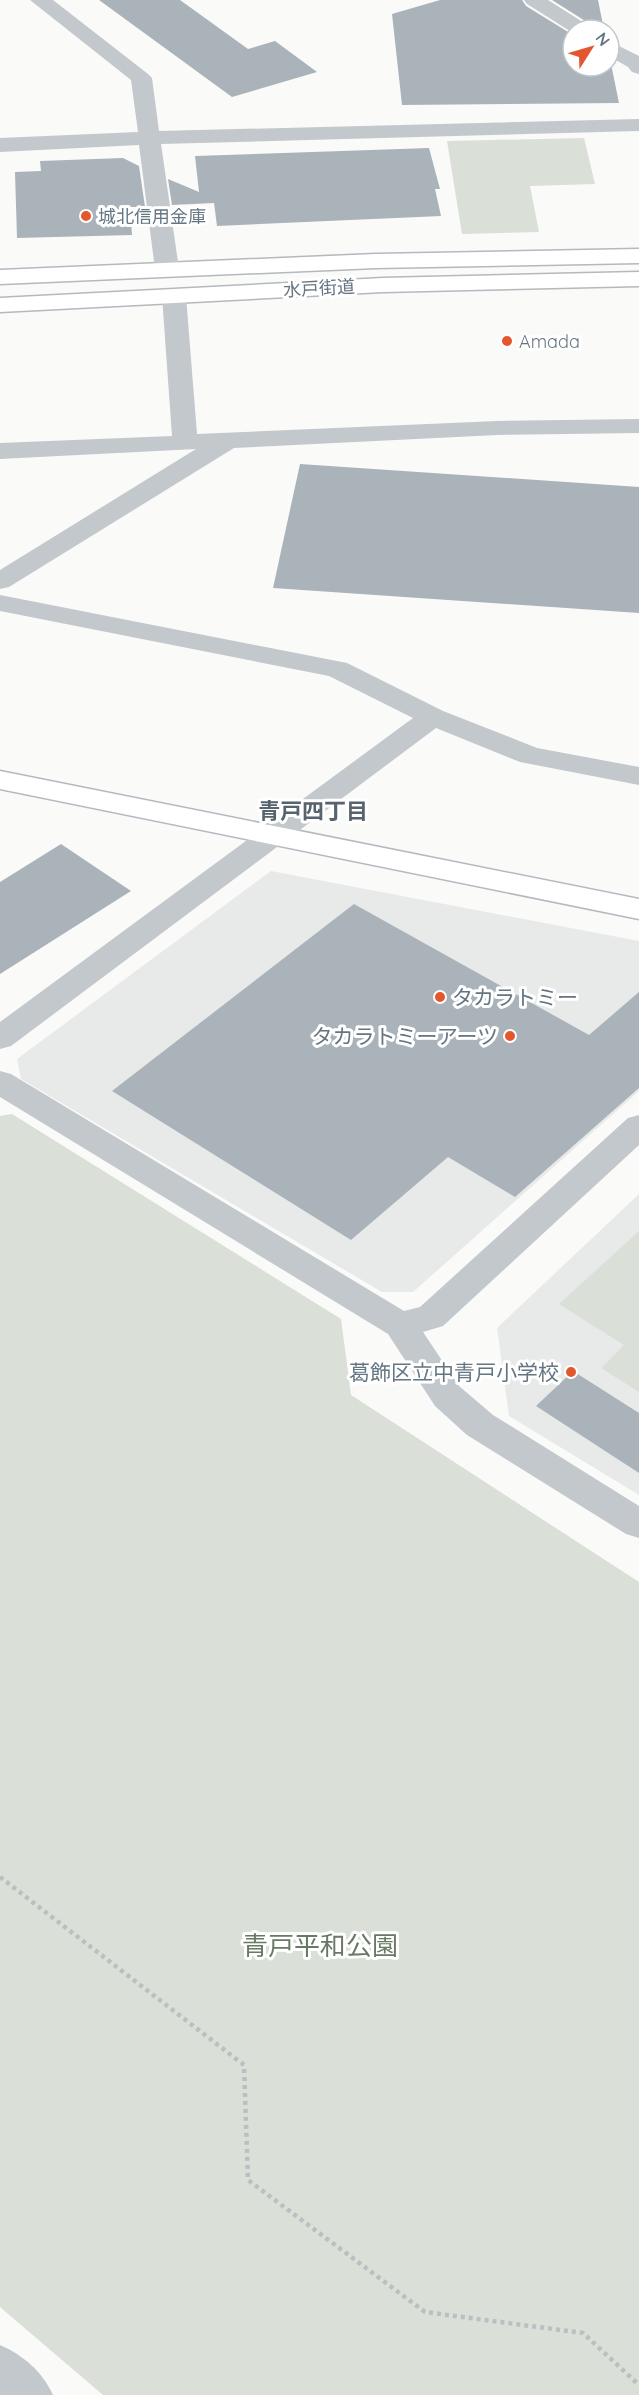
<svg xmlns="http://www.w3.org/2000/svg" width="639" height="2395" viewBox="0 0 639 2395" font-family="Quicksand,'Noto Sans JP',sans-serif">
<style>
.built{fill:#e8e9e9}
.green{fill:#dadfd7}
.building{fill:#aab3b9}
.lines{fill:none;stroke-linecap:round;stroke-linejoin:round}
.secondary-casing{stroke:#b3babf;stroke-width:3}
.highway-casing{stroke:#b4b9bd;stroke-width:3}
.path{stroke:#bbbfc2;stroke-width:4.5;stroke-dasharray:4 4;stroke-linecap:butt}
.street{fill:#c3c8cc;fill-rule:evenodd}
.secondary{fill:#fff;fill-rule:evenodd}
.highway{fill:#fff;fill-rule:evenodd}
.poi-dot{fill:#e4572e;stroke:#fff;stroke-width:2}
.labels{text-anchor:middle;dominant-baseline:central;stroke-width:6;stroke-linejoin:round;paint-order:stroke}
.far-poi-label{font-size:18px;fill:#657683;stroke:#fff;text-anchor:start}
.far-street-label{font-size:18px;fill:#657683;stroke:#fff}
.poi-label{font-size:21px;fill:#657683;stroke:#fff;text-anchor:end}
.neighbourhood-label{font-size:22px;font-weight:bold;fill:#57646e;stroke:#fff}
.near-park-label{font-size:26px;fill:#687a64;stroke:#fff}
</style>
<rect width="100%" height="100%" fill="#fafaf8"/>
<path class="built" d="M271,871L639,941V1091L413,1292H382L21,1079L17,1059Z
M639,1194V1495L509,1416L497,1328Z"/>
<path class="green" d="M584,138L595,184L530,186L539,232L462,234L447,141Z
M12,1114L341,1319L351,1395L639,1582V2395H103L0,2307V1116Z
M639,1231V1392L601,1368L624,1345L559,1304Z"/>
<path class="building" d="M99,0H180L248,49L275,41L317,72L232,97Z
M440,0H522L526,6L573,35V66H609L610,59L619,103L402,105L392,14Z
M552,0H598L604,30H594L590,24Z
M429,148L440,189H435L441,216L217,226L214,203L172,205L168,179L199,192L195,156Z
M123,158L139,166L145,207H130L132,235L17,238L15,172L41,171L40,161Z
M300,464L639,487V613L273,588Z
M61,844L131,891L0,974V882Z
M354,904L589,1035L639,992V1088L515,1197L448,1157L351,1240L112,1091Z
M573,1371L639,1413V1473L536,1406Z"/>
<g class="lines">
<g class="secondary-casing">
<path id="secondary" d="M0,771L639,899V919L0,789Z"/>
</g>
<g class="highway-casing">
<path id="highway" d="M639,249V263L376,268L0,284V270L376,254Z
M639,272V286L383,292L0,312V298L383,278Z"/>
</g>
<path class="path" d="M0,1877L244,2065L248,2180L425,2312L583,2333L639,2385"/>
<path class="street" d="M30,0H53L148,74L152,78L159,131L639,119V131L161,144L179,269L175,274L167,276L159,274L155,269L139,145L0,152V138L138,132L131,80Z
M524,0H548L589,26L592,30H573V33L527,4Z
M609,41L639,56V74L632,72L628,67L609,56Z
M174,289L182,291L186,296L197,434L497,421L639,419V433L497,435L234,448L9,587L0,589V570L196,449L0,459V443L172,436L162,296L166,291Z
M0,595L347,663L443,711L537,748L639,767V785L520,762L436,728L11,1046L0,1049V1022L413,718L329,676L0,611Z
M0,1071L11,1074L404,1311L420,1307L628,1118L639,1115V1145L443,1326L423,1332L459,1386L493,1415L639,1506V1538L626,1534L467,1435L435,1406L388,1334L0,1097Z
M0,2345C23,2355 43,2372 53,2395H0Z"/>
<use href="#secondary" class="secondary"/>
<use href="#highway" class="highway"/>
</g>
<g class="poi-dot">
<circle cx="86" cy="216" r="6"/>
<circle cx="507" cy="341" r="6"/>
<circle cx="440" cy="997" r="6"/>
<circle cx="510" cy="1036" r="6"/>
<circle cx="571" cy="1372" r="6"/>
</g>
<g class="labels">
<g class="far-poi-label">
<text x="98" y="216">城北信用金庫</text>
<text x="519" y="341">Amada</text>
</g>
<g class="far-street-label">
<text transform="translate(319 288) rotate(-3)">水戸街道</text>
</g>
<g class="poi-label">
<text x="452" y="997" text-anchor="start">タカラトミー</text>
<text x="498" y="1036">タカラトミーアーツ</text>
<text x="559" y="1372">葛飾区立中青戸小学校</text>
</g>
<g class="neighbourhood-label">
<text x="313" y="811">青戸四丁目</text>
</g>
<g class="near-park-label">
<text x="320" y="1945">青戸平和公園</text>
</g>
</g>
<g transform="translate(591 48) rotate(53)"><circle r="28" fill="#ffffff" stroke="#c1c8cd" stroke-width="1.5"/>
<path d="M0-4.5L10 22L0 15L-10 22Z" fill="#e4572e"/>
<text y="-9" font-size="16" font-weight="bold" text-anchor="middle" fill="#657683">N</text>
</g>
</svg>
